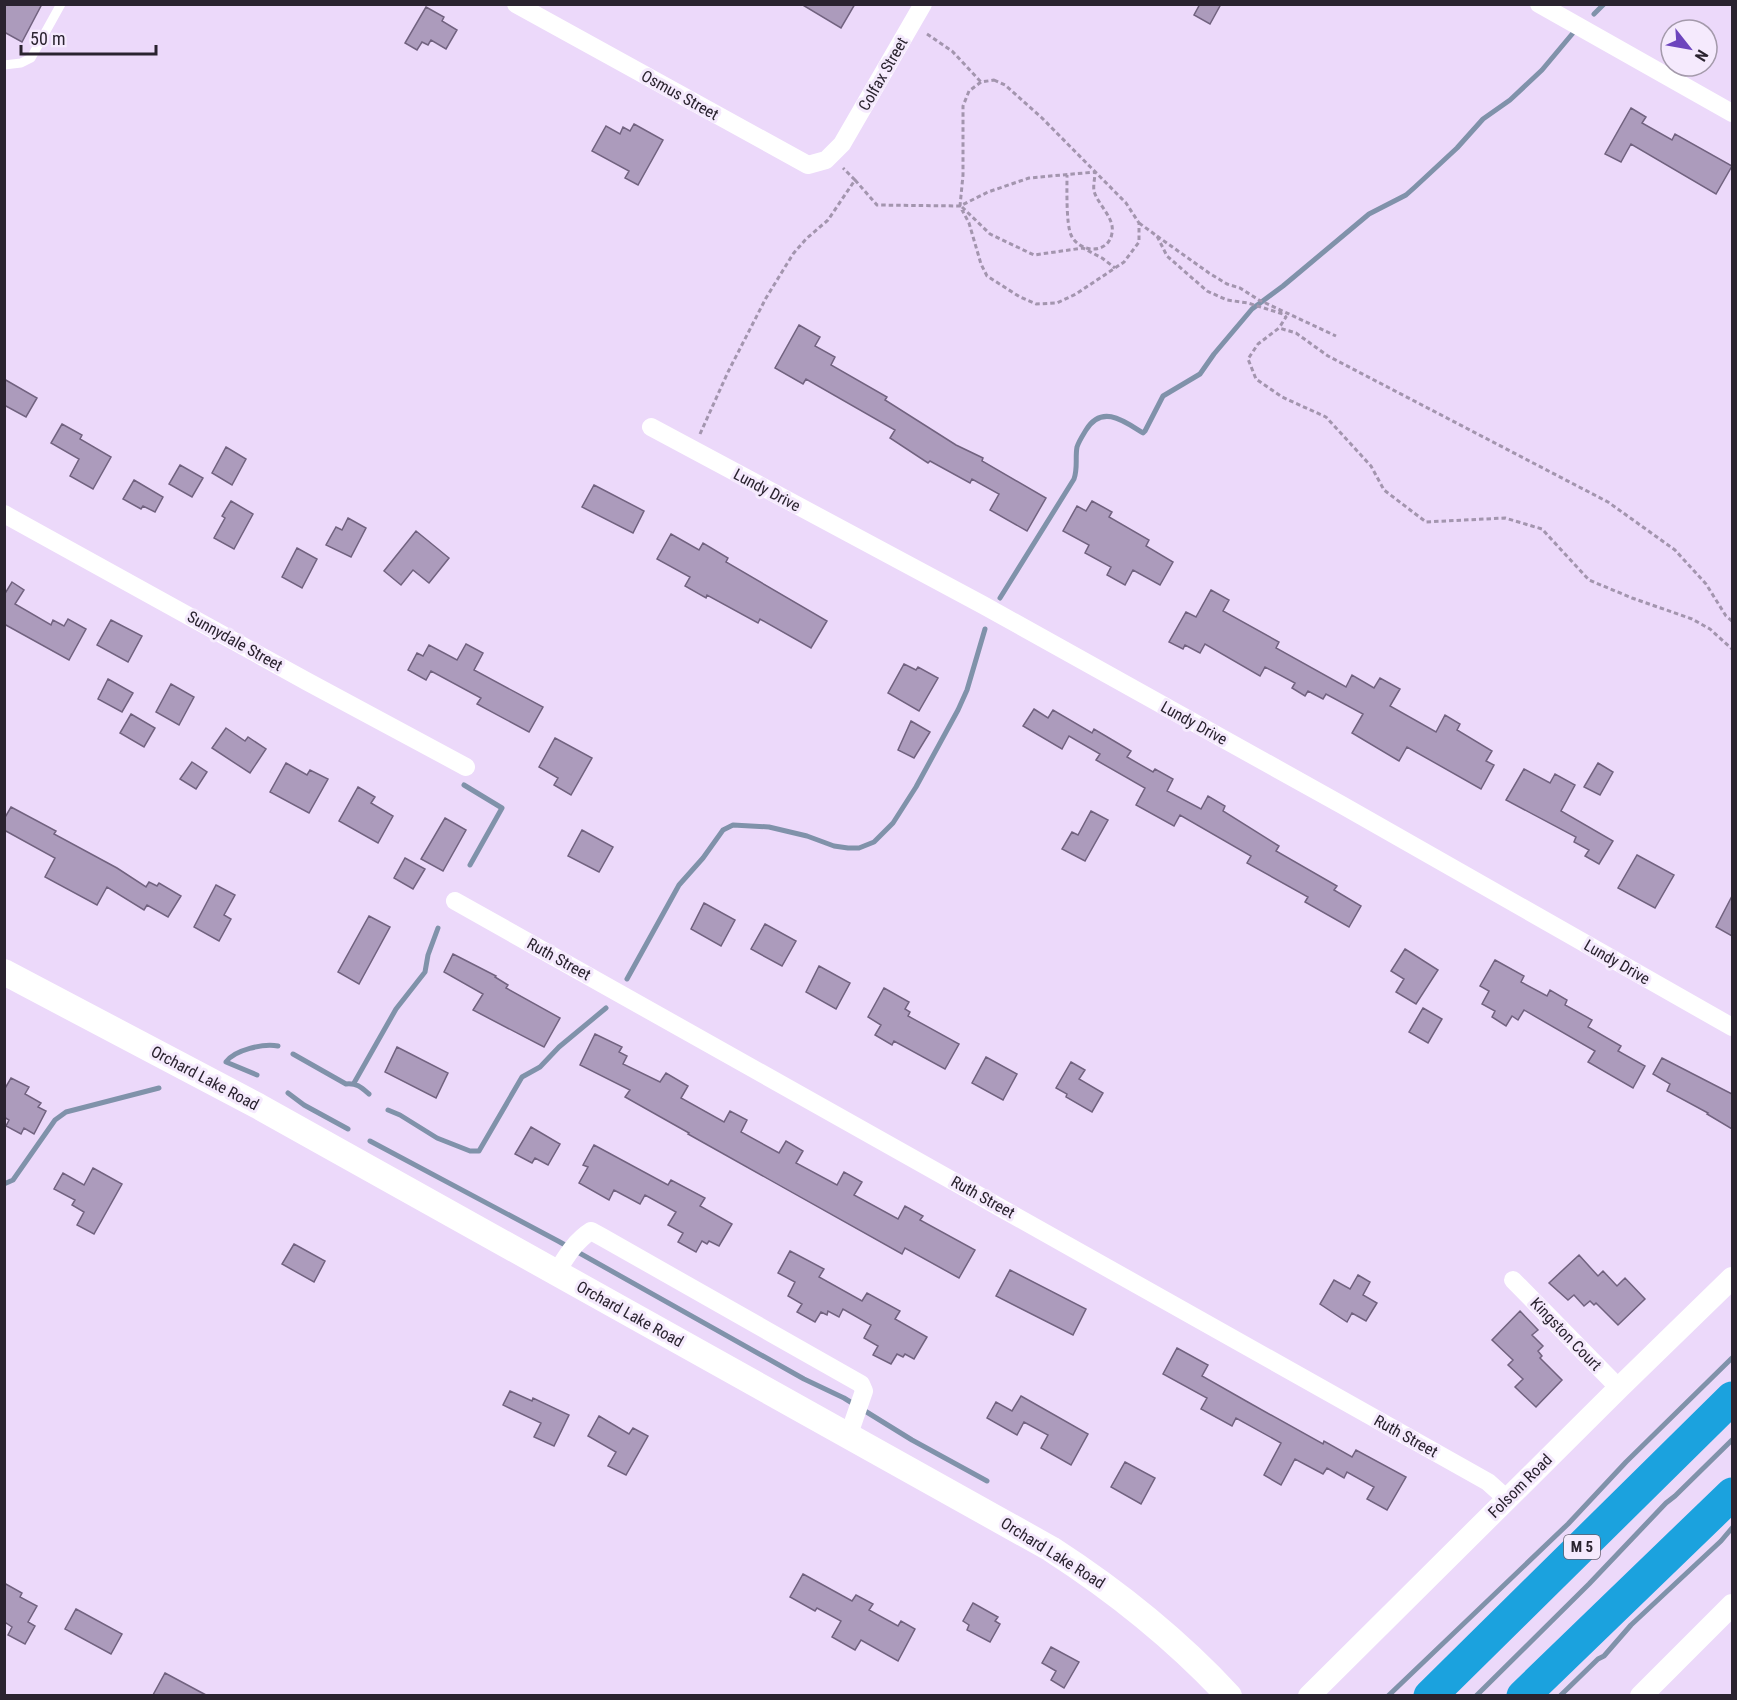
<svg xmlns="http://www.w3.org/2000/svg" width="1737" height="1700" viewBox="0 0 1737 1700" font-family="'Roboto Condensed',sans-serif">
<style>
.lines{fill:none;stroke-linecap:round;stroke-linejoin:round}
.stream{stroke:#8092aa;stroke-width:5}
.building{fill:#ac9bbc;stroke:#71627f;stroke-width:1.5}
.path{stroke:#a395ae;stroke-width:3;stroke-dasharray:4.5 3;stroke-linecap:butt}
.service{stroke:#fff;stroke-width:9}
.minor{stroke:#fff;stroke-width:18}
.tertiary{stroke:#fff;stroke-width:22}
.secondary{stroke:#fff;stroke-width:26}
.motorway{stroke:#1ba2de;stroke-width:33}
.labels{text-anchor:middle;dominant-baseline:central;stroke-width:6;stroke-linejoin:round;paint-order:stroke}
.shield{fill:#f5eafd;stroke:#675f6d;stroke-width:1.5}
.shield-label{font-size:15px;font-weight:bold;fill:#2a232f}
.street-label{font-size:16px;fill:#2a232f;stroke:#f5eafd}
</style>
<rect width="100%" height="100%" fill="#ecd9fa"/>
<g class="lines">
<path class="stream" d="M1594,14L1604,4
M1000,598L1074,479C1078,468 1075,458 1077,447C1079,441 1083,435 1086,430C1102,404 1124,421 1143,433L1145,431L1163,396L1200,374L1214,354L1252,309L1283,286L1369,214L1406,195L1415,187L1457,148L1483,119L1510,100L1542,70L1573,33
M464,785L502,808L470,865
M627,979L679,885L703,858L723,830L733,825L769,827L807,836L834,846L848,848H859L874,842L893,823L916,787L958,710L967,690L985,629
M293,1054L346,1084C357,1083 361,1087 369,1094
M257,1075L226,1062C234,1050 264,1043 278,1046
M354,1083L396,1009L425,972L428,955L438,928
M288,1093L304,1105L348,1129
M388,1110L400,1115L437,1138L470,1151H479L522,1077L540,1067L559,1047L606,1008
M370,1141L558,1241L804,1379L844,1398L912,1440L987,1481
M4,1184L13,1180L55,1120L66,1112L159,1088
M1388,1696L1568,1524L1626,1462L1732,1358
M1476,1696L1589,1584L1666,1503L1675,1496L1732,1440
M1560,1696L1598,1659L1604,1656L1631,1625L1721,1541L1732,1528"/>
</g>
<path class="building" d="M4,4H42L22,42L4,32Z
M801,4H855L841,28Z
M1200,4H1221L1210,24L1194,15Z
M426,7L444,17L442,21L457,30L446,49L431,40L428,45L422,42L417,50L405,43Z
M1631,108L1646,117L1642,123L1672,140L1675,134L1732,166L1716,194L1631,144L1621,162L1605,154Z
M634,124L663,140L638,185L625,178L629,171L592,151L606,126L620,134L623,127L630,131Z
M799,325L820,337L815,346L835,357L831,365L887,397L885,400L956,445L983,458L982,461L1046,498L1027,531L990,510L999,494L972,479L970,483L930,461L928,463L890,438L895,430L806,379L803,384L775,368Z
M4,379L37,398L26,417L4,405Z
M62,424L82,435L80,439L111,457L93,489L70,476L79,459L51,443Z
M226,447L246,459L232,485L212,473Z
M180,465L203,478L192,497L169,484Z
M134,480L163,497L155,512L143,506L141,509L123,499Z
M594,485L644,511L633,533L582,507Z
M231,501L253,514L234,549L214,538L225,518L222,516Z
M1092,501L1112,512L1109,517L1149,540L1146,546L1173,562L1160,585L1133,570L1125,585L1107,575L1111,567L1085,553L1089,545L1063,531L1077,506L1086,511Z
M348,518L366,528L351,557L326,545L336,527L342,530Z
M416,531L449,558L429,583L413,570L401,585L384,571Z
M671,534L699,550L703,543L728,558L726,562L827,621L811,648L760,619L758,623L707,595L706,598L685,586L690,577L657,559Z
M297,548L317,559L302,588L282,577Z
M12,582L24,590L15,604L51,625L53,620L64,626L68,619L86,629L69,660L4,624V595Z
M1211,590L1229,600L1223,611L1279,642L1276,648L1346,687L1352,675L1374,688L1380,678L1400,689L1390,706L1436,732L1445,715L1460,724L1457,730L1492,751L1486,761L1494,765L1481,789L1407,747L1399,761L1352,733L1363,714L1326,694L1323,699L1308,691L1305,696L1292,688L1295,683L1265,667L1260,676L1205,644L1200,653L1185,645L1183,649L1169,642L1186,612L1196,617Z
M111,620L142,636L128,662L97,645Z
M466,644L483,653L474,670L543,707L529,732L477,704L481,698L431,671L426,680L408,670L417,653L423,656L429,645L457,660Z
M904,664L916,670L918,667L938,678L919,711L888,693Z
M108,679L133,693L122,712L98,699Z
M171,684L194,697L179,725L156,712Z
M1034,709L1048,718L1053,710L1092,733L1094,729L1109,738L1131,751L1127,757L1153,772L1155,769L1173,779L1167,791L1201,809L1208,796L1225,806L1223,811L1279,846L1276,851L1337,886L1334,890L1361,906L1349,927L1305,902L1308,897L1247,863L1251,856L1180,815L1174,826L1136,805L1145,788L1096,760L1100,754L1069,736L1062,749L1023,726Z
M131,714L155,728L144,747L120,733Z
M911,721L930,732L914,758L898,750Z
M226,728L245,741L248,737L266,749L250,773L212,748Z
M555,738L592,758L571,795L554,785L558,778L539,767Z
M192,762L207,772L196,789L180,779Z
M286,763L307,775L310,770L328,779L309,813L270,792Z
M1598,763L1613,772L1600,795L1584,787Z
M1524,769L1550,783L1555,774L1575,785L1561,811L1613,841L1599,864L1585,856L1589,850L1574,842L1576,837L1506,800Z
M358,787L375,797L371,803L393,816L378,843L339,821Z
M11,807L56,831L54,834L117,868L146,887L149,882L157,886L159,883L181,896L168,917L147,905L144,910L107,887L97,905L45,877L55,858L4,830V819Z
M1091,811L1108,820L1085,861L1062,849L1072,832L1078,835Z
M445,818L466,830L443,871L421,859Z
M582,830L613,847L599,872L568,856Z
M1637,855L1674,875L1655,908L1618,888Z
M405,858L425,869L413,889L394,878Z
M216,885L235,895L224,915L231,919L219,941L194,927Z
M1732,896V936L1716,927Z
M704,903L735,920L721,946L691,929Z
M369,916L390,927L359,984L338,972Z
M765,924L796,941L782,966L751,949Z
M1405,949L1438,970L1416,1004L1396,992L1404,979L1391,971Z
M453,954L496,976L495,977L508,985L506,988L560,1018L544,1047L473,1010L483,994L444,972Z
M1495,960L1524,976L1521,982L1547,996L1550,990L1567,1000L1565,1005L1592,1020L1588,1027L1621,1046L1618,1051L1645,1066L1633,1088L1588,1062L1595,1051L1524,1010L1518,1020L1512,1016L1506,1026L1492,1017L1495,1011L1482,1004L1489,991L1480,986Z
M819,966L850,983L836,1009L806,992Z
M884,988L909,1002L905,1009L910,1012L908,1016L959,1044L945,1069L894,1041L892,1045L875,1035L881,1025L868,1017Z
M1423,1008L1442,1019L1428,1043L1409,1032Z
M595,1034L622,1047L619,1052L627,1056L623,1064L660,1082L666,1073L688,1086L681,1098L724,1122L730,1111L747,1120L741,1132L779,1153L786,1141L803,1151L796,1163L837,1185L844,1172L862,1182L854,1195L898,1219L905,1206L923,1216L920,1220L975,1250L959,1278L905,1248L902,1254L688,1134L689,1133L625,1097L630,1090L580,1065Z
M397,1047L448,1073L436,1098L385,1072Z
M986,1057L1017,1074L1003,1100L972,1083Z
M1662,1058L1732,1094V1129L1707,1114L1708,1113L1667,1091L1670,1084L1653,1074Z
M1071,1062L1085,1070L1079,1079L1103,1093L1092,1112L1066,1097L1067,1094L1056,1088Z
M11,1078L29,1087L25,1094L41,1103L38,1107L46,1111L34,1134L24,1128L21,1134L6,1126L9,1120L4,1117V1090Z
M531,1127L560,1144L548,1165L535,1158L532,1163L515,1154Z
M594,1145L668,1185L671,1180L705,1198L700,1206L732,1224L719,1246L709,1241L707,1244L702,1241L696,1252L678,1242L683,1233L668,1225L676,1212L645,1195L640,1204L614,1190L609,1200L579,1183L588,1167L583,1165Z
M93,1168L122,1184L94,1234L77,1225L84,1212L72,1205L75,1200L54,1189L63,1173L84,1185Z
M294,1244L325,1261L314,1282L282,1264Z
M790,1251L824,1269L819,1277L862,1301L867,1293L900,1311L895,1319L927,1337L914,1359L905,1354L903,1357L897,1354L891,1364L873,1355L878,1346L864,1338L871,1325L843,1309L839,1317L828,1311L827,1315L821,1312L815,1322L797,1312L802,1304L788,1296L795,1282L778,1273Z
M1579,1255L1598,1276L1603,1271L1617,1286L1625,1278L1645,1299L1618,1325L1596,1303L1594,1305L1590,1301L1584,1306L1574,1295L1568,1300L1549,1283Z
M1010,1270L1086,1309L1073,1335L996,1296Z
M1358,1275L1370,1282L1363,1295L1377,1303L1366,1321L1352,1313L1347,1322L1320,1304L1334,1280L1350,1289Z
M1520,1311L1538,1330L1532,1335L1543,1346L1538,1351L1542,1356L1540,1358L1562,1380L1536,1407L1515,1387L1523,1379L1508,1365L1513,1360L1492,1340Z
M1177,1348L1208,1365L1202,1376L1246,1401L1323,1444L1324,1441L1352,1457L1356,1450L1406,1477L1387,1510L1367,1499L1374,1487L1347,1472L1344,1478L1327,1468L1323,1474L1295,1459L1281,1485L1264,1475L1281,1443L1236,1418L1232,1426L1201,1409L1207,1398L1163,1374Z
M510,1391L532,1401L533,1398L569,1415L554,1446L534,1437L541,1423L503,1405Z
M1021,1396L1088,1434L1071,1465L1041,1448L1048,1435L1024,1422L1017,1435L987,1418L996,1402L1012,1411Z
M599,1416L629,1434L633,1428L648,1436L626,1475L608,1466L616,1452L588,1436Z
M1125,1462L1155,1478L1141,1504L1111,1487Z
M803,1574L852,1601L856,1595L873,1604L869,1610L898,1626L901,1621L915,1629L898,1661L861,1640L855,1650L832,1637L841,1621L817,1608L815,1611L790,1597Z
M4,1583L22,1593L20,1597L37,1606L28,1622L35,1626L25,1644L8,1635L12,1627L6,1623L4,1626Z
M973,1603L998,1617L995,1621L1000,1624L990,1642L967,1630L969,1625L963,1621Z
M76,1609L122,1634L111,1654L65,1629Z
M1051,1647L1079,1662L1064,1688L1051,1680L1056,1671L1042,1663Z
M165,1673L206,1695H153Z"/>
<g class="lines">
<path class="path" d="M927,34L952,51L981,82
M994,80L1005,85L1042,118L1126,203L1139,223V242L1124,262L1076,294L1057,303L1036,304L1020,297L987,276L981,264L969,223L960,206L963,175V106L969,91L981,82Z
M855,180L877,205L960,206L988,192L1029,178L1095,172C1095,178 1093,185 1094,191C1098,205 1115,218 1112,233C1109,254 1080,254 1071,235C1066,223 1067,189 1067,175
M962,207L990,234L1034,255L1083,248L1102,258L1115,268
M1139,223L1157,236L1167,256L1207,291L1227,300L1248,303L1283,314L1286,317L1279,328
M1157,236L1209,273L1227,284L1240,288L1259,300L1336,336
M700,434L728,372L766,298L793,254L806,239L828,220L855,180L843,168
M1732,621L1726,616L1706,584L1675,550L1608,502L1328,356L1296,333L1279,328L1258,344L1248,359L1256,379L1282,397L1326,417L1371,466L1384,490L1426,522L1505,518L1542,529L1589,580L1632,598L1692,619L1710,629L1732,649"/>
<path class="service" d="M4,65L21,63L31,58L61,4"/>
<path class="minor" d="M516,4L808,165L826,160L842,144L923,4
M1539,4L1732,113
M651,427L983,605L1342,805L1732,1027
M4,514L308,682L466,767
M455,901L1488,1482L1507,1499
M556,1273C566,1257 575,1241 591,1231L602,1237L861,1384L864,1391L848,1437
M1513,1280L1619,1388"/>
<path class="tertiary" d="M1309,1696L1619,1388L1732,1278
M1641,1696L1732,1605"/>
<path class="secondary" d="M4,972L258,1106L1051,1549C1116,1591 1176,1639 1229,1696"/>
<path class="motorway" d="M1430,1696L1732,1398
M1523,1696L1732,1494"/>
</g>
<g class="labels">
<rect class="shield" x="1564" y="1535" width="36" height="24" rx="4.5"/>
<g class="shield-label">
<text x="1582" y="1547">M 5</text>
</g>
<g class="street-label">
<text transform="translate(883 74) rotate(-60)">Colfax Street</text>
<text transform="translate(680 95) rotate(29)">Osmus Street</text>
<text transform="translate(767 490) rotate(28)">Lundy Drive</text>
<text transform="translate(235 641) rotate(29)">Sunnydale Street</text>
<text transform="translate(1194 723) rotate(29)">Lundy Drive</text>
<text transform="translate(559 959) rotate(29)">Ruth Street</text>
<text transform="translate(1617 962) rotate(30)">Lundy Drive</text>
<text transform="translate(205 1078) rotate(28)">Orchard Lake Road</text>
<text transform="translate(983 1197) rotate(29)">Ruth Street</text>
<text transform="translate(630 1314) rotate(29)">Orchard Lake Road</text>
<text transform="translate(1566 1334) rotate(46)">Kingston Court</text>
<text transform="translate(1406 1436) rotate(29)">Ruth Street</text>
<text transform="translate(1520 1486) rotate(-45)">Folsom Road</text>
<text transform="translate(1053 1553) rotate(32)">Orchard Lake Road</text>
</g>
</g>
<rect width="1737" height="1700" fill="none" stroke="#2a232f" stroke-width="12"/>
<g transform="translate(1689 48) rotate(121)"><circle r="28" fill="#f5eafd" stroke="#a49aab" stroke-width="1.5"/>
<path d="M0-4.5L10 22L0 15L-10 22Z" fill="#6d45bd"/>
<text y="-9" font-size="16" font-weight="bold" text-anchor="middle" fill="#2a232f">N</text>
</g>
<path d="M21 45v9h135v-9" fill="none" stroke="#2a232f" stroke-width="3"/>
<text x="30" y="45" font-size="18" fill="#2a232f" stroke="#f5eafd" stroke-width="4.5" paint-order="stroke">50 m</text>
</svg>
